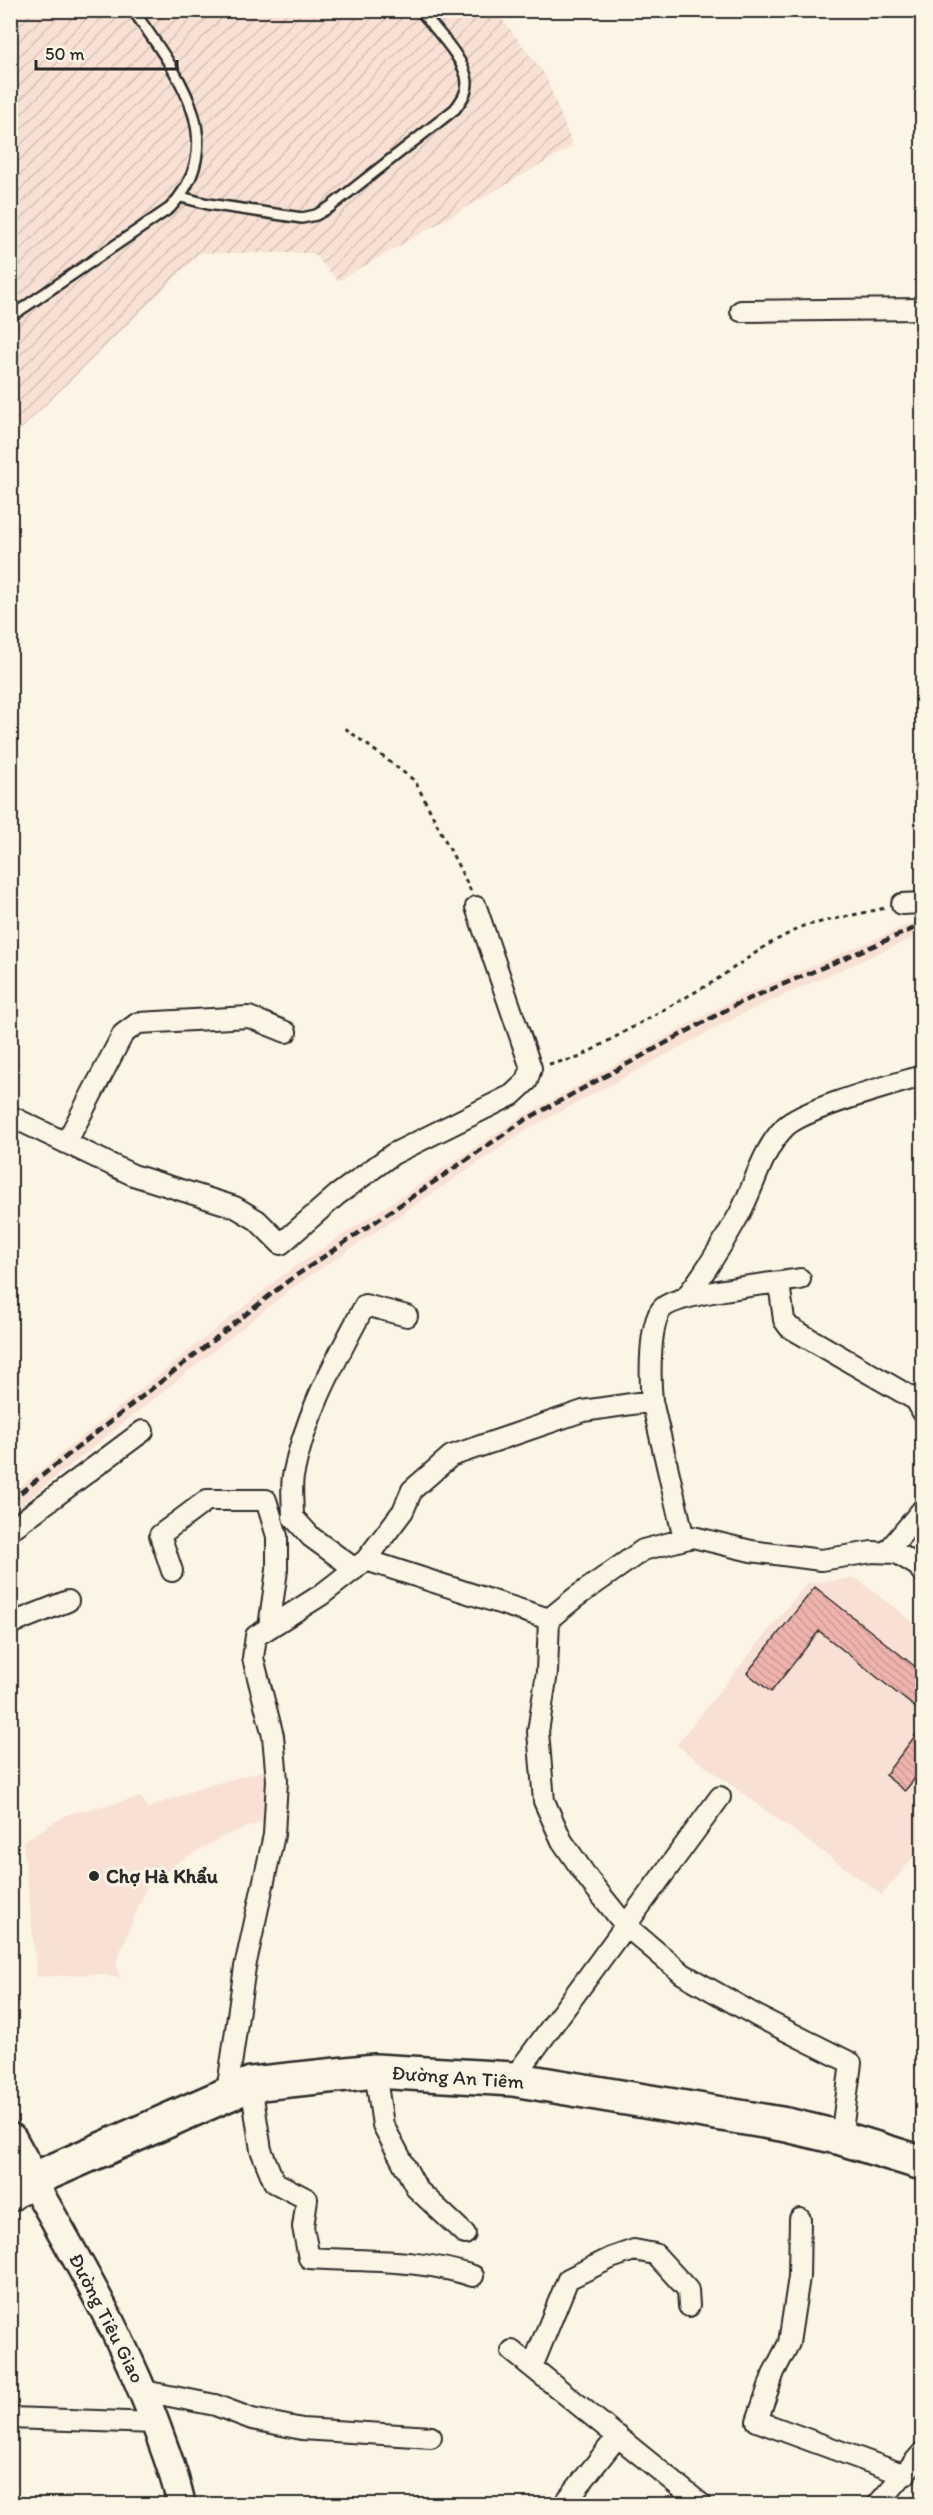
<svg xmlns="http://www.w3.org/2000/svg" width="933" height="2515" viewBox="0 0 933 2515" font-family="Itim,sans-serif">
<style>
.built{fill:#f8e1d4}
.industrial{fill:url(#industrial-furrows)}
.building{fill:url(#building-back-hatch);stroke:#2b2b2b;stroke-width:1.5}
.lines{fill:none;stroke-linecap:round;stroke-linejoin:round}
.lane-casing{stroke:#2b2b2b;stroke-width:14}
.street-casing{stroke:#2b2b2b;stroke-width:24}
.secondary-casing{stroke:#2b2b2b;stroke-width:32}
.primary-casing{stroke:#2b2b2b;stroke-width:34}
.highway-casing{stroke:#2b2b2b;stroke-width:38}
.path{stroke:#2b2b2b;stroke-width:3;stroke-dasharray:4.5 4.5;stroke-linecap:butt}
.lane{stroke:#fcf5e5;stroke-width:9}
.street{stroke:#fcf5e5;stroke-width:20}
.secondary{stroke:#fcf5e5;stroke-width:27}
.primary{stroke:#fcf5e5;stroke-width:30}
.highway{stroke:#fcf5e5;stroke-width:33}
.rail{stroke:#2b2b2b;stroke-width:4.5;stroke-dasharray:9 4.5;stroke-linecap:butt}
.poi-dot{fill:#2b2b2b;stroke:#fcf5e5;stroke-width:2}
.labels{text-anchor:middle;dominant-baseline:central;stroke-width:6;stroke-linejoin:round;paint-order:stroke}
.poi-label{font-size:20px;font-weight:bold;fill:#2b2b2b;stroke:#fcf5e5;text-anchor:start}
.street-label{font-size:20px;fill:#2b2b2b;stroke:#fcf5e5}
</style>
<defs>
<pattern id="industrial-furrows" width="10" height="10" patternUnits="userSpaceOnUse" patternTransform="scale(1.5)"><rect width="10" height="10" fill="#f8e1d4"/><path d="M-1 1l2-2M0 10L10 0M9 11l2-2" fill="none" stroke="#d5c1b6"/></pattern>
<pattern id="building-back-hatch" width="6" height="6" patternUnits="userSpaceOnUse" patternTransform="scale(1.5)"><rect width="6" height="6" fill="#eeb3ac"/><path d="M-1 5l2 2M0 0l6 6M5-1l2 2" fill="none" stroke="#cc9a94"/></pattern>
</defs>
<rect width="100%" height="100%" fill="#fcf5e5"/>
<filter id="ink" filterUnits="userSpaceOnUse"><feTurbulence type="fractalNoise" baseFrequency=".0167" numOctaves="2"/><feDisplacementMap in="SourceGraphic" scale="12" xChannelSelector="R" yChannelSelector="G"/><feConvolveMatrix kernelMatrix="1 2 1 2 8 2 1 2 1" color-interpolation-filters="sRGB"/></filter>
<g filter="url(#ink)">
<path class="built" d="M922,919V934L744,1013L530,1128L295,1286L11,1513V1494L284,1274L519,1118L734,999Z
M856,1578L922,1629V1847L882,1895L676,1745L807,1583Z
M266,1770L264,1821L224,1836L178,1862L146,1889L116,1962L120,1978L98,1974L37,1977L23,1841L68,1814L141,1797L148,1808L203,1787Z"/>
<path class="industrial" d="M11,11H496L545,75L573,146L338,281L313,253H200L11,439Z"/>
<path class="building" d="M815,1587L922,1672V1713L819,1631L771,1692L747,1673Z
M922,1727V1769L905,1791L885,1775Z"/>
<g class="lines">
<g class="lane-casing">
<path id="lane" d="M181,197L208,204L302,218L316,215L330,207L455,109C461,101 467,93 467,83C467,61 434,28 420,10
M10,317L170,208C233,140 175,71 133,10"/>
</g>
<g class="street-casing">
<path id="street" d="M741,311L922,309
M902,904L922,903
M10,1116L133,1175L235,1207L257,1220L281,1244L337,1195L393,1154L512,1095L527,1081L531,1068L476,907
M66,1143L123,1034L138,1023L249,1017L286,1032
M779,1283L784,1320L789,1327L916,1400L922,1411
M685,1298C703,1276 726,1238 740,1213C755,1185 762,1150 785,1127C805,1108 892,1085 922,1076
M10,1530L143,1431
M684,1539L652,1401C650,1381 648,1319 664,1307C684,1292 771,1284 800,1279
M887,1552L922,1510
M366,1560L549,1619L576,1597L643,1550L693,1537L751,1551L821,1560L872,1552L897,1553L918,1566L922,1572
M355,1569L311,1537L293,1517C293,1504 291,1489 293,1476C305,1414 336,1360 365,1305L407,1316
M172,1571L160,1535L207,1500H266L277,1536V1570L269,1627
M549,1619L547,1672L538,1732L544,1801L562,1841L589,1880L625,1925L683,1974L757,2016L851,2063L841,2138
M10,1624L68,1601
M375,2071L383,2125L417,2189L465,2234
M513,2079L720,1797
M251,2084L261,2150L274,2182L307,2199L303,2227L309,2258C366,2262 418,2258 473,2276
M227,2093L245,1967L274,1835L277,1780L273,1736L253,1658L256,1636L321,1595L366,1560L403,1511L412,1490L451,1456L583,1411L652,1401
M800,2219L799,2277L789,2343L774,2372L757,2421L905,2475
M512,2351L701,2504
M532,2367L568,2279L611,2258L634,2250L655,2254L688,2290L689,2306
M144,2391L215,2405L252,2419L302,2429L431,2437
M10,2418L156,2423
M564,2504L618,2436
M878,2504L922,2453"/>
</g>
<g class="secondary-casing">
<path id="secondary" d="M32,2180C80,2264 129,2348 161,2439C169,2461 177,2482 181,2504"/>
</g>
<g class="primary-casing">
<path id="primary" d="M10,2196L32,2180"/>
</g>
<g class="highway-casing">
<path id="highway" d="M10,2140L32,2180L251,2084L375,2071L513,2079L787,2125L841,2138L922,2163"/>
</g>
<path class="path" d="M345,728L415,781L471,891
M549,1064L578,1058L713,982L767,945L803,926L885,908"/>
<use href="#lane" class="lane"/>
<use href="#street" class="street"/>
<use href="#secondary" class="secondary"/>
<use href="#primary" class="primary"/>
<use href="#highway" class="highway"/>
<path class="rail" d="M10,1501L288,1281L525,1120L737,1004L922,925"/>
</g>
</g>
<circle class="poi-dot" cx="94" cy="1876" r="6"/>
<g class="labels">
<g class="poi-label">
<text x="106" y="1876">Chợ Hà Khẩu</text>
</g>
<g class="street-label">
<text transform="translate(458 2077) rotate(4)">Đường An Tiêm</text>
<text transform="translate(107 2318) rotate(63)">Đường Tiêu Giao</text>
</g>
</g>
<rect width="933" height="2515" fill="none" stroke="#fcf5e5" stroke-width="36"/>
<rect x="18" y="18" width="897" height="2479" fill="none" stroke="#2b2b2b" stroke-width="2" filter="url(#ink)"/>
<path d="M36 60v9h141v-9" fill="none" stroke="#2b2b2b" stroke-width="3"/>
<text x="45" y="60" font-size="18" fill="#2b2b2b" stroke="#fcf5e5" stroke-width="4.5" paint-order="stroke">50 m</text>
</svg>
